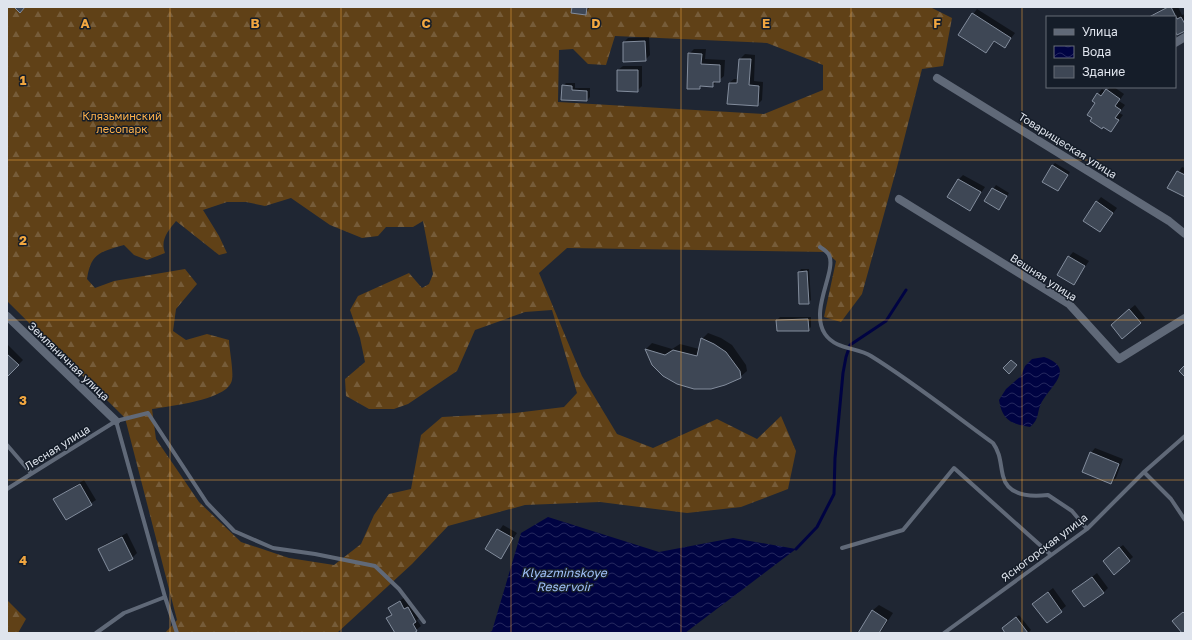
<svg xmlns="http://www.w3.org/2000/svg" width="1192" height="640" viewBox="0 0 1192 640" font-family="'Golos Text',sans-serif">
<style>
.forest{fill:url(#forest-firs);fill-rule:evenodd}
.water{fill:url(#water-waves)}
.shadow{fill:#0007}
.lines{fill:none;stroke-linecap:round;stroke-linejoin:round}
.stream{stroke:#000342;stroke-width:3}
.building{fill:#3e4755;stroke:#838d9d}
.lane{stroke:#606978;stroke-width:4}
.street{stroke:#606978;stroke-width:8}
.grid{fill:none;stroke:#f1a640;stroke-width:1;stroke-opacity:0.55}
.labels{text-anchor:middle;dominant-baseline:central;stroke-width:3;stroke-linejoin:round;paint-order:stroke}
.park-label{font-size:11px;fill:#feb14b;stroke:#151d29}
.street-label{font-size:11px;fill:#dfe4ed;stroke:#151d29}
.water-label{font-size:12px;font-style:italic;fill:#9fc0f8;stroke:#151d29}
.grid-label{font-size:13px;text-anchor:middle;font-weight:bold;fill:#f1a640;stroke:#151d29;stroke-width:3;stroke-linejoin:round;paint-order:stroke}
</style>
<defs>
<pattern id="forest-firs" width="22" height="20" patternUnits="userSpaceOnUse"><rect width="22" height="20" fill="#604117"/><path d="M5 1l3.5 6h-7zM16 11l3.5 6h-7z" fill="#765c39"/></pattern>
<pattern id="water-waves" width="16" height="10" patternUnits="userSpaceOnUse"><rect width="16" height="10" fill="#000342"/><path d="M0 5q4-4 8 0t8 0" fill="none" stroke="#25285e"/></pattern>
</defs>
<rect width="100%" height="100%" fill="#1f2633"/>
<path class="forest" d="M7,7H930L952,18L943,66L922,69L897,167L862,294L841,322L824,317L836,261L826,252L567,248L539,273L582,376L617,434L653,448L717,419L757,439L781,416L796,451L788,489L741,507L687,513L600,502L525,505L448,526L412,564L337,633H165L177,620L125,418L7,301ZM615,36L767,43L823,65V90L764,114L558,102L559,50L573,49L588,64L606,65ZM291,198L330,225L362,238L378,236L386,227H413L423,221L433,274L429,284L422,288L409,273L358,296L350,310L360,338L365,362L345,379L346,396L369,409H394L408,404L457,371L475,330L525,312L552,310L577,393L564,407L515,413L442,417L421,435L411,489L389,494L374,515L361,544L334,565L289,558L241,542L199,502L156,439L152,409C171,406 223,400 231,383C235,376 229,349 229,340L207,334L186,340L173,331L176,309L197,284L185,269L114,281L95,288L87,279C91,252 101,252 124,245L134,255L147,260L165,253C160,240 168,231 176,221L219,255L227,253L219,236L203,210L227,202H246L265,206Z
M7,600L26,619L18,633H7Z"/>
<path class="water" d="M1044,357C1075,368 1053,384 1043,400C1036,410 1041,418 1030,427C1011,424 1002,420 999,400L1006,389L1021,376L1025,366L1032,359Z
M548,517L659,552L733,538L796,549L685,633H488L492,631L521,533Z"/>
<path class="shadow" d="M573,7H590L585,14Z
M1166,7H1178L1182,15L1185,14V29L1175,30V17H1148Z
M977,9L1015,33L1004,47L995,41L986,52L959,34Z
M649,37L650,55L645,60L624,42L628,38Z
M694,49H706L705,59L725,60L724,76L712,86L702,85L699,88L689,54Z
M745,54L755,55L754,81L763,82L762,100L757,105L729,83L734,79H739L740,59Z
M623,66H642V86L637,91L618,70Z
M566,83H575V88H590V97L587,100L563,86Z
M1110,87H1114L1124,94L1119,101L1125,105L1119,113L1123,115L1111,131L1096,103L1098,94L1102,89L1106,92Z
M1055,163L1070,172L1058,190L1052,166Z
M1182,167L1185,168V196L1169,187Z
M963,175L985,187L970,209L958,180Z
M996,185L1009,193L999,208L986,200Z
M1101,197L1117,208L1100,231L1097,202Z
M1073,252L1089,261L1074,283L1069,257Z
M801,269H809L811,300L808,303L799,272Z
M1135,305L1145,318L1140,322L1117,320Z
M780,317H811V327L808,330L777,320Z
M708,333L721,338L732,345L746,365L747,371L740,377L653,365L646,349L652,343L672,349L680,344L699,349L702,339Z
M7,344L23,360L8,375L7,374Z
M1095,448L1123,459L1116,478L1111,483L1091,453Z
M84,480L96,500L66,519L55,499Z
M503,525L517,533L501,557L487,549Z
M127,533L137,553L132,558L99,549L104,545Z
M1123,545L1133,557L1114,573L1107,558Z
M1097,573L1108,588L1103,593L1074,591Z
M1053,588L1066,606L1047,622L1038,600Z
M405,597L409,605L412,603L420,617L417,620L421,626L412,633H396L388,618L393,613L390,608Z
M879,605L893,613L880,633H856L858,631L860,632L872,611Z
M1019,615L1031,630L1028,633H1007L1006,626Z"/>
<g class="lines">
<path class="stream" d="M796,549L817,527L834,494L835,458L843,373L846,357L850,345L886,321L906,290"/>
</g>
<path class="building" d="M14,7H25L20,13Z
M572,7H587L586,15L571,13Z
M1168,7H1171L1177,19L1181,17L1185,24V31L1177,35L1175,31V17H1149Z
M972,13L1011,38L1005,48L994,41L986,53L958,35Z
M645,41L646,61L623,62V42Z
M688,53L702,54L701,64L720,65V82H713V87L700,86V89H687Z
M739,59H751L749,85L759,86L758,106L727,104L729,83H737Z
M617,70H638V92L617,91Z
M562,85L572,86V90L587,91V101L561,100Z
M1106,89L1120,99L1115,106L1121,110L1115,118L1119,120L1111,132L1103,127L1102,129L1090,121L1092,118L1087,115L1095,103L1092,101L1097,93L1101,96Z
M1052,165L1068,175L1058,191L1042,182Z
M1177,171L1185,175V197L1167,188Z
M958,179L981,192L970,211L947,197Z
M992,188L1007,196L999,210L984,201Z
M1096,201L1113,213L1100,232L1083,221Z
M1068,256L1085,266L1074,285L1057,275Z
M807,271L809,304H799L798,272Z
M1129,309L1141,323L1122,339L1111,325Z
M808,319L809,331H777L776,320Z
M701,338L714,344L726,352L740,371L741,378L725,385L711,389H694L677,384L663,376L652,365L645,349L665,355L673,350L697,356Z
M7,354L19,365L8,376L7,375Z
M1011,360L1017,365L1009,374L1003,368Z
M1185,365V377L1179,371Z
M1090,452L1119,464L1111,484L1082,472Z
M80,484L92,505L66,520L53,499Z
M497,529L513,538L501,559L485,549Z
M122,537L133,559L109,571L98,549Z
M1119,547L1130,561L1114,575L1103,561Z
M1092,577L1104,593L1084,607L1072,591Z
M1048,592L1062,612L1047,623L1032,604Z
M400,601L404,609L408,607L416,622L413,624L417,631L414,633H395L386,618L392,615L388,608Z
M872,610L887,620L879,633H858Z
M1183,612L1185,614V633H1182L1172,621Z
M1016,617L1028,633H1005L1002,628Z"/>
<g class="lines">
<path class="lane" d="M820,247C823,249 827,251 829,255C837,271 809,310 825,334C836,350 857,347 871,356C913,382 953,414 993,443C1001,454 1000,464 1003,476C1008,497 1031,497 1048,495L1072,511L1087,529
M116,421L165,597L177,633
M7,445L31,473
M1144,472L1171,499L1185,520
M7,489L116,421L148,413L207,503L234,531L273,548L315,554L375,566L399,589L424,622
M842,548L903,530L954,468L1050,554
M96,633L124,613L165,597
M944,633L1087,529L1144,472L1185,436"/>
<path class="street" d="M1175,43L1185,37
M937,78L1169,221L1185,234
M899,199L1069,304L1119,359L1185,318
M7,316L116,421"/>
</g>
<path class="grid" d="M170,7V633M341,7V633M511,7V633M681,7V633M851,7V633M1022,7V633M7,160H1185M7,320H1185M7,480H1185"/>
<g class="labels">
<g class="park-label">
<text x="122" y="115">Клязьминский<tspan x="122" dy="13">лесопарк</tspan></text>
</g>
<g class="street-label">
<text transform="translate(1068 145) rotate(32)">Товарищеская улица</text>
<text transform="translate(1044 277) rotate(33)">Вешняя улица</text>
<text transform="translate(69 361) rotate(44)">Земляничная улица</text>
<text transform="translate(57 447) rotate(-32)">Лесная улица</text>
<text transform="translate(1044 547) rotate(-37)">Ясногорская улица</text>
</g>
<g class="water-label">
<text x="564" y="572">Klyazminskoye<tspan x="564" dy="14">Reservoir</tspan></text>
</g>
</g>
<g class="grid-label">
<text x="85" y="28">A</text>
<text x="255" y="28">B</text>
<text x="426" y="28">C</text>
<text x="596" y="28">D</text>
<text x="766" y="28">E</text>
<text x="937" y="28">F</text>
<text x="23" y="85">1</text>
<text x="23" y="245">2</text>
<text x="23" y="405">3</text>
<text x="23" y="565">4</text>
</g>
<rect width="1192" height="640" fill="none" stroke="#dfe4ed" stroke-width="16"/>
<rect x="1046" y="16" width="130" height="72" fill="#151d29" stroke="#666d77"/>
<rect x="1054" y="29" width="20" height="6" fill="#606978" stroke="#666d77"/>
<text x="1082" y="36" font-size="12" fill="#dfe4ed">Улица</text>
<rect x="1054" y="46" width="20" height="12" fill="url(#water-waves)" stroke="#666d77"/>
<text x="1082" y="56" font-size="12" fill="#dfe4ed">Вода</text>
<rect x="1054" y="66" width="20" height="12" fill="#3e4755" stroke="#666d77"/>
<text x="1082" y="76" font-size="12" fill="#dfe4ed">Здание</text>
</svg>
